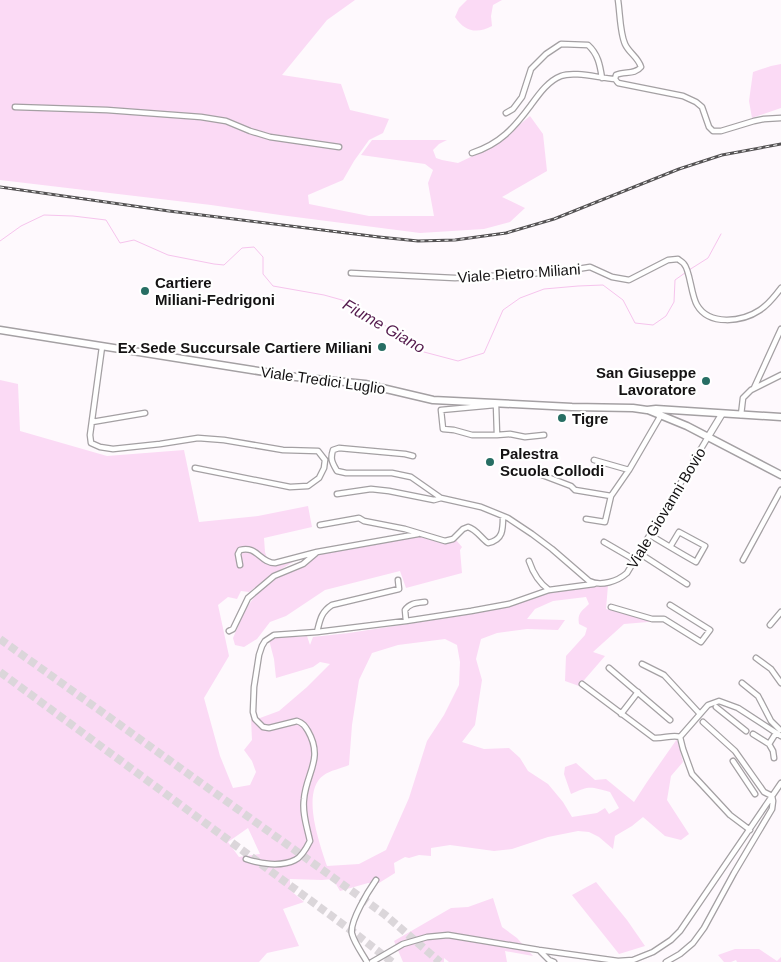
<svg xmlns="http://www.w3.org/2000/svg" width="781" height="962" viewBox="0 0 781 962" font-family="Helvetica,sans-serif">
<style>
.green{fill:#fbdaf5;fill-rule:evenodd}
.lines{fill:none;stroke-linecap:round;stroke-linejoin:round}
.stream{stroke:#f6c4ed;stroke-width:1}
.trunk-tunnel{stroke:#dbd6da;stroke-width:8;stroke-dasharray:8 4;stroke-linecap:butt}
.minor-casing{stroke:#a4a0a3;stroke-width:7}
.tertiary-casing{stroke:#a4a0a3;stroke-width:8}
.secondary-casing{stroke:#a4a0a3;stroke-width:9}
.minor{stroke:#fff;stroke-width:4.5}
.tertiary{stroke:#fff;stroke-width:5.5}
.secondary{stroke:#fff;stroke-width:6}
.rail-casing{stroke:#555354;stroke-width:3}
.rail{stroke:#fff;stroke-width:1;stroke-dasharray:4;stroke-linecap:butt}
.poi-dot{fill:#276e64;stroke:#fff;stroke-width:2}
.labels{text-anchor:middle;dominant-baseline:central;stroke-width:4.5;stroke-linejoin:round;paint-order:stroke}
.street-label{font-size:15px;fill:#141213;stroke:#fff}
.poi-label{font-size:15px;font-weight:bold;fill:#141213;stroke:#fff;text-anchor:start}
.water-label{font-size:16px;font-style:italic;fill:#541a4d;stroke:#fff}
</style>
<rect width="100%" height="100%" fill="#fef9fd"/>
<path class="green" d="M0,0H355L327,20L282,75L341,84L350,110L389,119L383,133L369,140L354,161L343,180L308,195L309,204L369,216H434L428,183L433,170L425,164L361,155L372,140H447L439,144L433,150L436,158L442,160L458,163L494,146L530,116L543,134L547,171L502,197L525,208L510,222L484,229L420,233L280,215L211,205L0,180Z
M467,0H502L493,5L491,16L492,26C477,34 465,32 455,17L459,8Z
M781,64V108L752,118L749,101L753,72L771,66Z
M0,380L18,384L20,431L107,456L184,450L199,522L258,516L308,506L312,527L264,538L265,552L269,565L281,564L296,560L272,575L249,592L241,591L237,599L228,597L218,605L229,656L204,698L220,756L233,788L250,785L256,772L252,761L244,750L252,740L251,719L260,718L279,711L307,687L330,664L320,662L313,667L276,678L274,659L269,640L276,633C287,637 296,638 307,636L310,645L313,637L349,633L459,616L511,606L548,593L608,585L606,609L660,621L624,624L593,652L605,656L579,686L565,681L566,656L585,635L587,628L579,624C577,613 582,611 589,604L586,597L553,601L535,609L527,619L565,620L558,630L527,629L497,633L481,639L476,659L482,680L475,725L462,742L484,749L509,748L520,758L528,771L548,784L563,802L572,817L597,813L605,808L609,814L619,808L610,792C591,787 590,785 571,794L564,774L565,767L576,763L595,780L606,779L634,802L647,782L677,739L683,762L671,776L667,800L689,834L681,840L665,836L643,817L632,826L615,836L613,849L599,837L589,832L578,831L548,837L512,849L494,851L450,845L431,848V856L419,855L409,858L405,857L394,863L395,873L379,883H368L340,891L333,879L322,880L290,879V890L304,902L283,909L299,946L267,953L259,962H0ZM445,639L457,645L460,662L459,685L444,715L427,741L409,798L386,850L359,864L327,866C320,845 300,791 324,775C329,771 342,768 349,765L352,725L359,680L372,653L398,645ZM248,828L260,854L239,857L228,842Z
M415,535L445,544L456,540L462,547L460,550L462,573L406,588L400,571L325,590L286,616L270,622L257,639L244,647L235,645L233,638L245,610L257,593L282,574L304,561L320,554Z
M596,882L627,920L645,946L619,954L572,895Z
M493,898L502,927L517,938L533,956L505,951L507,962H449L444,958V962H403L394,941L451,908L468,907Z
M735,949H759L777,961L781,957V962H737L736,960L731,962H724L718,955Z"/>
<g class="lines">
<path class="stream" d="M0,241L21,226L44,215L73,216L106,220L120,243L134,240L168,255L214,264L224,265L242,248L254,247L263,257V274L273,286L324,295L342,300L365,312L424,352L458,361L484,353L503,310L520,298L544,289L578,286L603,285L623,300L635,323L653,325L666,316L674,302L675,280L689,270L708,258L721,234"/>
<path class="trunk-tunnel" d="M0,639L384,914L440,962
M0,672L352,931L392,962"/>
<g class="minor-casing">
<path id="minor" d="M618,0C620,13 620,33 625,44C629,53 638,57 641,67C635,75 624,71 616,75L615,79L618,83L683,96L696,102L702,107L709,127L713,131H721L754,121L764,119L781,118
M15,107L107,110L201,117L226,121L250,131L270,137L339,147
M506,113L513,109L522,97L531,69L546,54L561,44L588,45C598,54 600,65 602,78
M472,153C500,144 514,128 531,105C539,94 548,81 561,76C574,71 599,78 615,79
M351,273L455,278L559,272L590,267L612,277L629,280L668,260L678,259C680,261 683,262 684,264C690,270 691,295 697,305C709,326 742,322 760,310C769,304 775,296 781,288
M102,347L90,435L91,443L100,447L113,449L160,444L198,438L224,440L283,450L318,451L325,460
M754,388L781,329
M496,404L497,435L510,434L525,437L544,435
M495,405L441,410L443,429L454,430L472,435H497
M741,415L743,398L751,390L781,375
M92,422L145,413
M413,456L405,454L339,448L333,450C330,459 332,462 337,471L346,473H392L411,477L441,498L481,507L508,518L532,534L552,549L589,581C601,587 618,581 627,573L708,437
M594,460L629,470
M195,468L290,487L308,486L319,478L324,468L325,460
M542,475L571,486L575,490L611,496
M337,494L371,489L389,491L434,500L441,498
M586,519L605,522L611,496L629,470L661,415
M320,525L359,518L364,521L405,529L445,541L453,539L463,529L468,527C476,529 481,538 488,543C503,540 503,530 503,516
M650,535C665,544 680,553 696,562L705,546L679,532L670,547
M604,542L635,560
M639,553L687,584
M743,560L781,490
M529,561C533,573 539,583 549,590
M240,565L238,554L240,550C257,545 260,563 275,563L317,552L418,534
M611,607L652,619H664L701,642L710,630L670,605
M406,621L405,610C410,603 416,603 425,602
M770,625L781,612
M229,631L233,629L248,598L274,576L303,564L316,553
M317,632C320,620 321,612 332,605L399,589L398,580
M756,658L771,669L781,683
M642,664L664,675L700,714
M609,668L670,720
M742,683L758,696L771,721L780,730
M582,684L654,738C663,739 673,734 680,737
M716,707L746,731
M621,714L638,692
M753,734L769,744L776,733
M680,737L708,705L719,701L738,708L781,736
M680,737L683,749L692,774L730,815L750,830
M769,744L773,751L774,758
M733,761L755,794
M246,859C260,864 281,867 295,860C302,857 307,847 310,841C307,827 302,813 304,799C306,773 324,759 308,731C305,726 303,723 297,721L269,728L263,727L255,719L253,712L254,687L259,655L262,646L265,641L274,635L317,632L406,621L471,611L509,604L549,590L594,584
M540,951L549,960L554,962
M367,962C362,953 355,944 352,934C349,922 369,890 376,880
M372,962L403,944L427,937L448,935L539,950L618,961L633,960L653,952L671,940L680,931L781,783
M666,962L680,954L693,943L704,928L734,873L772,809L773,801L772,796L764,792L735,751L703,722"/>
</g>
<g class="tertiary-casing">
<path id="tertiary" d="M708,437L722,414"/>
</g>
<g class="secondary-casing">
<path id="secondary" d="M0,330L296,377L365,384L433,400L572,407L633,408L647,410L656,409L781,417
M648,410L687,426L781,475"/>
</g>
<use href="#minor" class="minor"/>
<use href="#tertiary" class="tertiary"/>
<use href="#secondary" class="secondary"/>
<g class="rail-casing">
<path id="rail" d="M0,187L169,211L379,237L418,241L455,240L506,233L554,219L679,169L722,155L781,144"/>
</g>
<use href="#rail" class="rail"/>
</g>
<g class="poi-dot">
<circle cx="145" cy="291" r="5"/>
<circle cx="382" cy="347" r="5"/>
<circle cx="706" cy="381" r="5"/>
<circle cx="562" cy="418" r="5"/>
<circle cx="490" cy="462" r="5"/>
</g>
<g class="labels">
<g class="street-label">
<text transform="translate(519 273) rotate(-4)">Viale Pietro Miliani</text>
<text transform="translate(323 380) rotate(8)">Viale Tredici Luglio</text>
<text transform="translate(666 508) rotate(-59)">Viale Giovanni Bovio</text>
</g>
<g class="poi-label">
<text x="155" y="282">Cartiere<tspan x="155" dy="17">Miliani-Fedrigoni</tspan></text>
<text x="372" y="347" text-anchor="end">Ex Sede Succursale Cartiere Miliani</text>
<text x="696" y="372" text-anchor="end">San Giuseppe<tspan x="696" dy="17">Lavoratore</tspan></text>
<text x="572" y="418">Tigre</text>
<text x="500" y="453">Palestra<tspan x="500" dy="17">Scuola Collodi</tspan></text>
</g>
<g class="water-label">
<text transform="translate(384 326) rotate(30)">Fiume Giano</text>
</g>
</g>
</svg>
